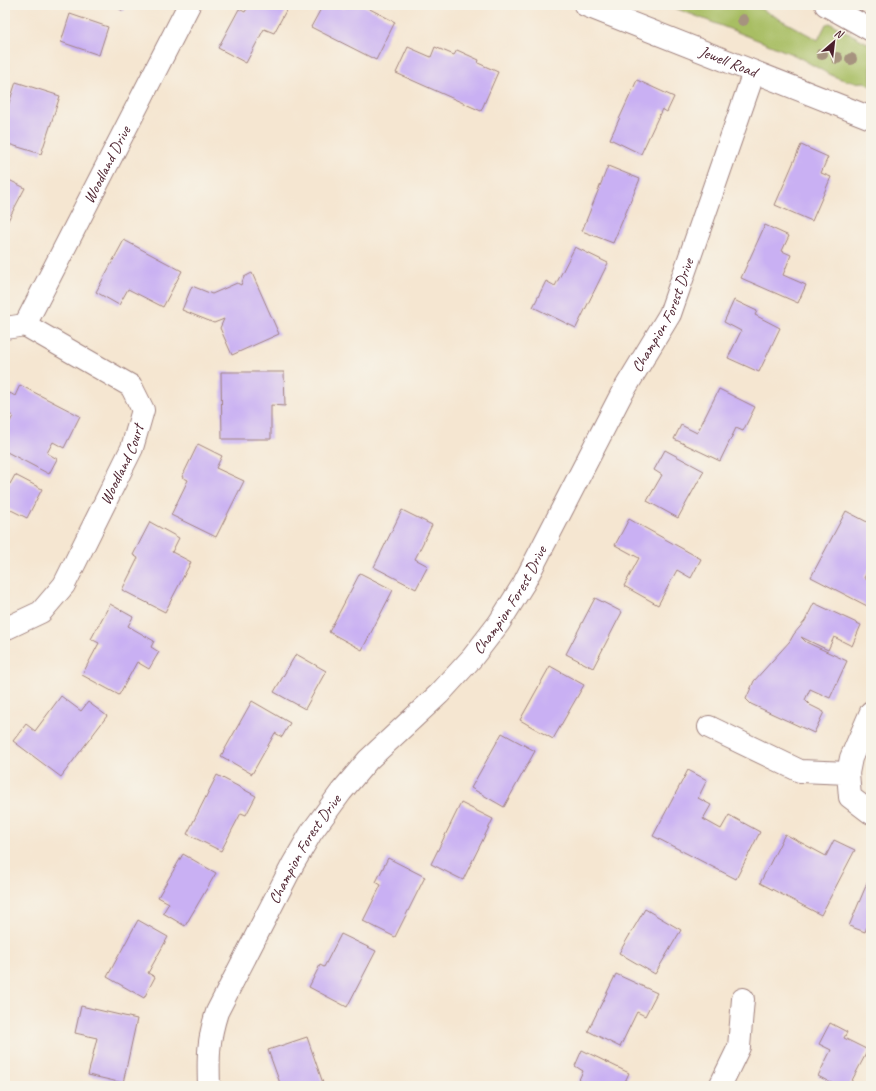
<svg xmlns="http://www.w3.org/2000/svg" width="876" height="1091" viewBox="0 0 876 1091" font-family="Caveat,sans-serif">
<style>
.green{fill:#a8be63;stroke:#796e47}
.building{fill:#c9b0f3}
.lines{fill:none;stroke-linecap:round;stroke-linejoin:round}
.minor-casing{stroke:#a0827e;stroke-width:24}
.minor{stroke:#fff;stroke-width:22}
.tree{fill:#a6937f}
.labels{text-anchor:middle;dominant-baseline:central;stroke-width:3;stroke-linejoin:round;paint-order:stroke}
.street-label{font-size:16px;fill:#4a1f2b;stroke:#f7f3e8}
</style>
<rect width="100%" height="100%" fill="#f7f3e8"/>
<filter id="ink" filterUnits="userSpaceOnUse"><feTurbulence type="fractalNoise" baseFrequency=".025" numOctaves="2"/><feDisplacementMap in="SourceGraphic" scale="8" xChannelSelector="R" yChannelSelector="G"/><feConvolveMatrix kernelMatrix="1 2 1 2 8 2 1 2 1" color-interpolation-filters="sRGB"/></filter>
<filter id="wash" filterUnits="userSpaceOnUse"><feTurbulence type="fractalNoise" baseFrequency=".012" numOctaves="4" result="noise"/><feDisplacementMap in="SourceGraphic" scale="16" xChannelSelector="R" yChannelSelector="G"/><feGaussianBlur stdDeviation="0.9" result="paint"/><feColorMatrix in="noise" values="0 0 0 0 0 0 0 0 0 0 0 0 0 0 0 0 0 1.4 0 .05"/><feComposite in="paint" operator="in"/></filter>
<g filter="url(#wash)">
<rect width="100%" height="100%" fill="#f5e6d1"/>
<path class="green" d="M667,5H754L818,40L826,24L830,23L871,45V85L869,86L865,82C841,86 814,64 792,54C751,37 709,21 667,5Z"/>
<g id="blocks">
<path class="building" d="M113,5H126L123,11Z
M249,5H289L274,33L264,29L246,63L218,48L239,9L245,12Z
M323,5H336L344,9L346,5H362L395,22L376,60L311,27Z
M70,14L108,27L99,55L61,42Z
M408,47L431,57L435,47L454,55L457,50L479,60L478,63L498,72L481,111L396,73Z
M637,80L674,97L667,112L662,109L641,154L610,139Z
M16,82L60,96L41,154L5,143V112H6Z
M801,145L828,157L821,173L831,177L812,221L775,205Z
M608,166L640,179L613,243L582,231Z
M5,178L25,188L5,226Z
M765,225L789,236L782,251L791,255L783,275L806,285L798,303L741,278Z
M124,240L182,271L163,307L128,289L119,305L96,292Z
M575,247L608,263L576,328L533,307L546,281L555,286Z
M252,273L279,334L232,355L220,328L224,319L214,323L182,310L192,286L212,294L237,283L241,285L244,277Z
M734,300L757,311L755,315L780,328L759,372L728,358L741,331L724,322Z
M221,372H284L285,406L271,405V439H222Z
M20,385L80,416L64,448L53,442L47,453L57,459L49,474L5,451V431L13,416L5,412V402L10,393L15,396Z
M719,389L755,407L743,431L736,428L720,461L674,439L681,425L697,433Z
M198,444L222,456L216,468L244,481L216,537L171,515L188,480L182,477Z
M665,450L704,471L678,518L647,501L662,475L654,470Z
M15,475L42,489L27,518L7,508L5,512V481L10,484Z
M402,510L432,525L415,559L428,566L416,589L374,567Z
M846,511L871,524V565L864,578L871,582V608L811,577Z
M629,519L701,559L691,578L677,570L658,605L624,586L639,558L615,545Z
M150,522L179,538L172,552L191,562L165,612L122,590L138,558L133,555Z
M360,573L393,590L362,650L329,632Z
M595,598L622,612L593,668L566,654Z
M814,603L861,625L852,646L834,637L828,650L801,637L806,642L847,661L830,698L810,689L805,700L810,705L824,712L814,733L751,704L746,699L754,681L790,641L794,634L805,621Z
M110,604L133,617L128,626L154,641L151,647L159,652L149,669L137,662L119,695L82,675L99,643L91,639Z
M296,654L326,671L305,709L274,692Z
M550,666L584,685L553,739L520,720Z
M61,696L81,711L88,702L107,716L61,777L13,741L26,724L35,731Z
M252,701L290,723L282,737L275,733L252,774L221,756Z
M502,733L535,751L504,807L471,788Z
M688,770L707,780L698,798L711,805L703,819L721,829L729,815L760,832L736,879L653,836Z
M217,775L256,796L246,815L241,813L221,851L187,834Z
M461,803L493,819L463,880L431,864Z
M785,834L826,856L834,840L855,850L821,915L760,883Z
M183,854L216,873L185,926L163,913L169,903L158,897Z
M388,858L425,877L395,937L363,921L381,885L376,882Z
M871,874V925L868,924L865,932L849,926Z
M645,909L681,930L655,974L619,953Z
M138,920L168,937L148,973L155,977L144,998L107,977Z
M341,934L376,951L347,1007L309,987L320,965L324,967Z
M616,974L657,993L645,1016L637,1012L620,1047L588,1031Z
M81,1006L137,1019L123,1083L88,1075L97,1038L75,1033Z
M830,1023L847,1032L844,1038L868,1050L849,1086H837L818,1076L831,1050L819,1044Z
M307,1037L324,1086H281L268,1050Z
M582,1050L629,1073L623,1086H576L583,1071L575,1066Z"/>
</g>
</g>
<g filter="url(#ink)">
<use href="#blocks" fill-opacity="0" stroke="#a0827e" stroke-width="1"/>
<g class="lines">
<g class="minor-casing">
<g id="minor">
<path id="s1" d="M585,5L871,118"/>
<path d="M826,5L871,30"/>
<path id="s2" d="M25,325L189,5"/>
<path d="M5,328L25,325"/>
<path id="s3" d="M7,628L41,612L64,585L132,448L143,410L131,386L25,325"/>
<path d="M709,727L800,771L848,773L850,797L871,813"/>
<path d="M848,773L851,758L871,712"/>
<path id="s4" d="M209,1086C208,1057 208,1040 217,1012L293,864L311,833L341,792L368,760L439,694L472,658L499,623L524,583L621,395L670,314L754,72"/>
<path d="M720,1086L739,1047L743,999"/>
</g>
</g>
<use href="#minor" class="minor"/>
</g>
<g class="tree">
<circle cx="743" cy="20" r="6"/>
<circle cx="822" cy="54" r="6"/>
<circle cx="837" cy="58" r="6"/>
<circle cx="851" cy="59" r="6"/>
</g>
</g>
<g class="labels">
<g class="street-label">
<text stroke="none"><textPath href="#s1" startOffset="154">Jewell Road</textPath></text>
<text stroke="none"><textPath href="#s2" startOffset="180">Woodland Drive</textPath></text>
<text stroke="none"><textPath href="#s4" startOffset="909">Champion Forest Drive</textPath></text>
<text stroke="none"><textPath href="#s3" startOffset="207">Woodland Court</textPath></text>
<text stroke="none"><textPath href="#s4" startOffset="585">Champion Forest Drive</textPath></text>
<text stroke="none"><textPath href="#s4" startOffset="260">Champion Forest Drive</textPath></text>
</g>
</g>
<rect width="876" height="1091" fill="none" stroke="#f7f3e8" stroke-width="20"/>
<g transform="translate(834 42) rotate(28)" stroke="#f7f3e8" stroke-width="3" paint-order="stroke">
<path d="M0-3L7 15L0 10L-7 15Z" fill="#4a1f2b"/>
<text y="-6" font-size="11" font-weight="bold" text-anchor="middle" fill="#4a1f2b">N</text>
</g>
</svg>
